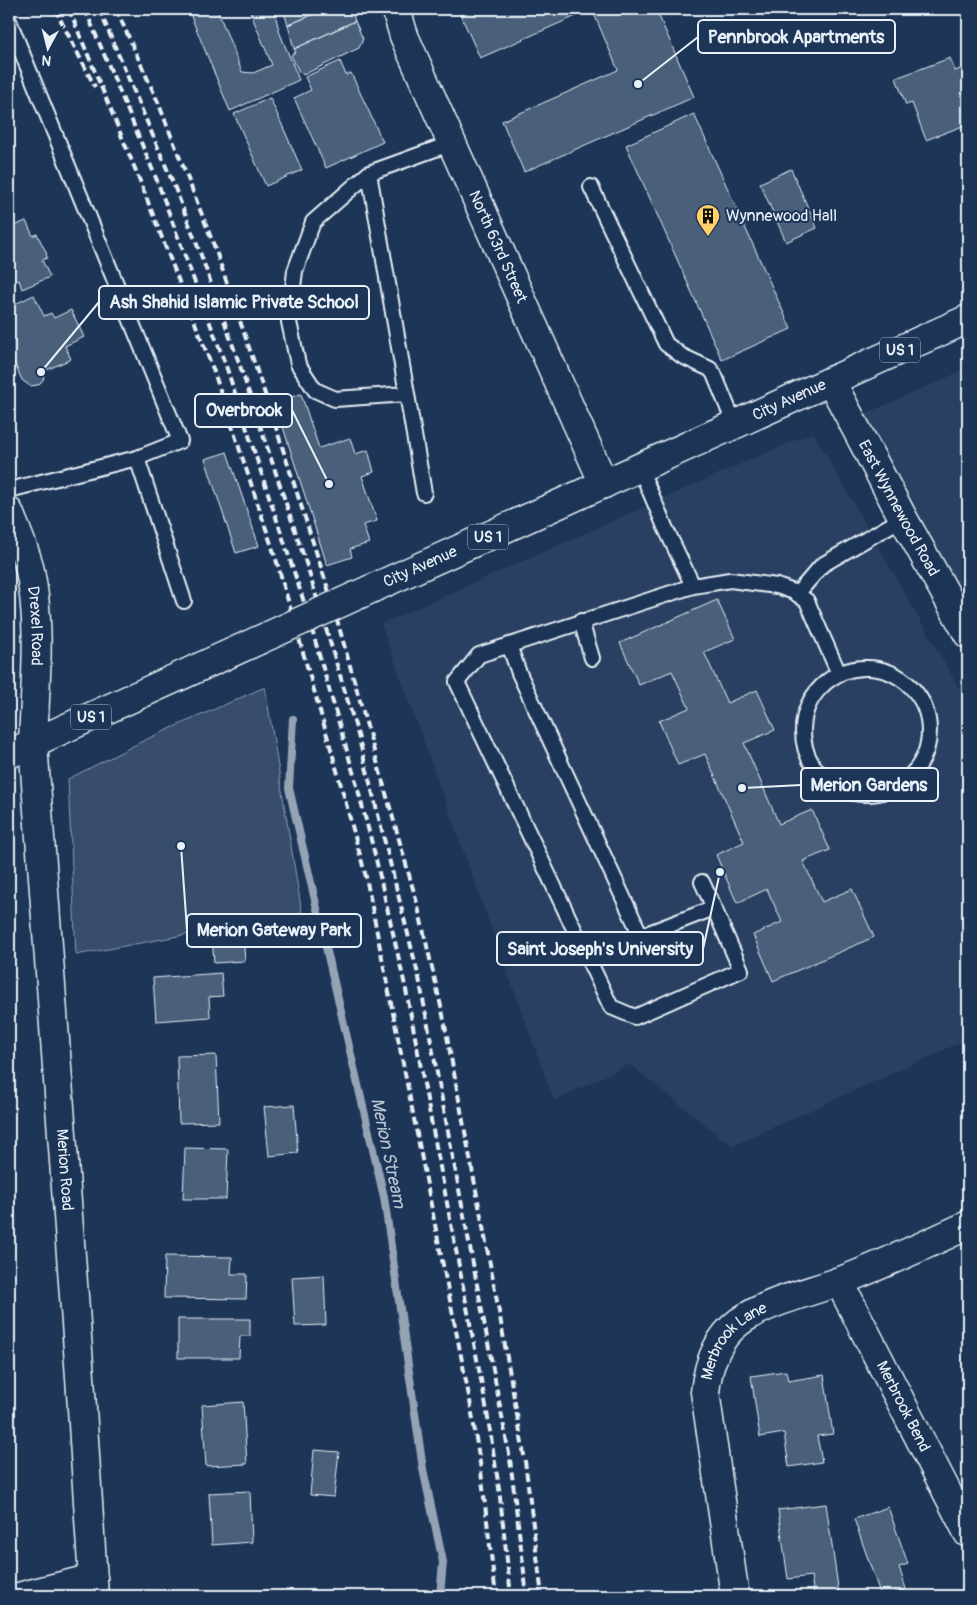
<svg xmlns="http://www.w3.org/2000/svg" width="977" height="1605" viewBox="0 0 977 1605" font-family="Pangolin,sans-serif">
<style>
.built{fill:#2a4162}
.green{fill:#374d6c;stroke:#909fb2}
.lines{fill:none;stroke-linecap:round;stroke-linejoin:round}
.stream{stroke:#95a4b5;stroke-width:8}
.building{fill:#495e7a;stroke:#e8f1f8}
.lane-casing{stroke:#e8f1f8;stroke-width:18}
.street-casing{stroke:#e8f1f8;stroke-width:31}
.secondary-casing{stroke:#e8f1f8;stroke-width:31}
.primary-casing{stroke:#e8f1f8;stroke-width:31}
.highway-casing{stroke:#e8f1f8;stroke-width:31}
.lane{stroke:#1d3557;stroke-width:14}
.street{stroke:#1d3557;stroke-width:28}
.secondary{stroke:#1d3557;stroke-width:28}
.primary{stroke:#1d3557;stroke-width:28}
.highway{stroke:#1d3557;stroke-width:28}
.rail{stroke:#e8f1f8;stroke-width:4;stroke-dasharray:8 4;stroke-linecap:butt}
.highway-bridge-casing{stroke:#e8f1f8;stroke-width:31;stroke-linecap:butt}
.highway-bridge{stroke:#1d3557;stroke-width:28}
.labels{text-anchor:middle;dominant-baseline:central;stroke-width:4;stroke-linejoin:round;paint-order:stroke}
.shield{fill:#1d3557;stroke:#abb9c8;stroke-width:1}
.shield-label{font-size:15px;font-weight:bold;fill:#e8f1f8}
.poi-label{font-size:16px;fill:#e8f1f8;stroke:#1d3557;text-anchor:start}
.street-label{font-size:16px;fill:#e8f1f8;stroke:#1d3557}
.water-label{font-size:18px;font-style:italic;fill:#b7c4d1;stroke:#1d3557}
.leader{fill:none;stroke:#e8f1f8;stroke-width:2}
.callout-dot{fill:#e8f1f8;stroke:#1d3557;stroke-width:2}
.callout{fill:#1d3557;stroke:#e8f1f8;stroke-width:2}
.callout-label{font-size:18px;text-anchor:middle;font-weight:bold;fill:#e8f1f8}
</style>
<rect width="100%" height="100%" fill="#1d3557"/>
<filter id="ink" filterUnits="userSpaceOnUse"><feTurbulence type="fractalNoise" baseFrequency=".02" numOctaves="2"/><feDisplacementMap in="SourceGraphic" scale="10" xChannelSelector="R" yChannelSelector="G"/><feConvolveMatrix kernelMatrix="1 2 1 2 8 2 1 2 1" color-interpolation-filters="sRGB"/></filter>
<g filter="url(#ink)">
<path class="built" d="M968,368V625L854,419Z
M813,432L968,704V1039L732,1146L629,1064L554,1101L381,624Z"/>
<path class="green" d="M265,687L302,913L76,955L68,779L149,738Z"/>
<g class="lines">
<path class="stream" d="M293,719L289,788L384,1197L423,1469L443,1562L440,1596"/>
</g>
<path class="building" d="M188,9H217L242,72L253,73L272,65L249,9H274L279,31L299,80L230,111Z
M283,9H326L288,25Z
M326,9H351L355,21L294,49L288,25Z
M458,9H656L694,97L524,172L502,121L618,70L592,9L480,58Z
M355,21L363,39L359,48L303,75L300,71L299,72L291,55L296,52L294,49Z
M950,58L955,71L967,66L968,70V124L926,140L912,103L906,105L896,78Z
M340,61L346,75L351,73L383,142L326,168L294,98L311,90L305,77Z
M270,98L302,170L266,186L234,114Z
M694,114L791,329L722,360L626,145Z
M791,169L817,228L786,242L760,183Z
M26,221L33,236L37,234L46,252L47,258L42,260L50,277L22,289L19,280L9,285V228Z
M34,295L44,316L51,313L54,318L71,310L84,337L65,346L71,359L42,372L44,375L43,380L38,385L30,386L22,380L9,351V331L12,329L9,321V307Z
M301,394L319,448L350,438L355,454L368,450L374,472L362,476L377,521L363,525L369,543L350,549L352,557L327,565L275,402Z
M227,452L259,546L236,553L205,459Z
M717,600L735,639L704,652L727,703L757,690L775,730L744,743L779,824L812,810L830,850L803,861L822,902L852,889L874,937L773,981L753,935L782,922L767,889L737,903L716,855L744,842L705,754L678,765L659,721L689,708L672,671L639,685L620,643Z
M243,935L245,961L214,963L212,937Z
M221,973L223,996L209,997L210,1017L156,1021L153,978Z
M216,1055L219,1122L179,1123L177,1056Z
M294,1105L298,1153L269,1156L264,1107Z
M185,1148L228,1149L226,1199H183Z
M165,1256L232,1257L231,1274H247L246,1299L164,1298Z
M324,1275L326,1325L295,1326L292,1277Z
M178,1319H250V1336H240L239,1358H178Z
M786,1371L788,1381L824,1375L833,1434L817,1436L822,1462L789,1467L784,1433L760,1437L751,1376Z
M243,1402L247,1464L206,1466L202,1405Z
M314,1450L339,1452L334,1497L310,1495Z
M250,1491L252,1542L212,1545L209,1493Z
M826,1504L839,1594L814,1596L811,1576L788,1579L778,1510Z
M888,1507L908,1564L899,1567L906,1589L881,1596L854,1519Z
M254,1592L255,1596H199V1594Z"/>
<g class="lines">
<g class="lane-casing">
<path id="lane" d="M9,21L180,441L137,458L9,490
M369,173L313,222L295,271L289,322L298,364L315,390L335,399L407,394
M591,187L666,344L682,356L710,369L714,374L735,425
M137,458L184,601
M640,468L665,527L693,586
M424,493L369,173L452,143
M797,594L822,565L903,518
M581,621L592,658
M509,645L519,673L641,936L714,908L741,970L635,1017L611,1007L457,682L479,655L693,586L730,580L777,586L794,592L807,601L839,674
M803 731a63 63 0 1 1 126 0a63 63 0 1 1-126 0Z
M702,882L714,908
M589,959L641,936"/>
</g>
<g class="street-casing">
<g id="street">
<path id="s1" d="M9,512C16,530 24,548 29,566C42,623 35,685 33,743"/>
<path id="s2" d="M839,1281L968,1533"/>
<path d="M22,1596L93,1578"/>
<path id="s3" d="M735,1596L705,1392C708,1365 716,1339 739,1322C766,1302 807,1293 838,1282C883,1265 925,1245 968,1225"/>
</g>
</g>
<g class="secondary-casing">
<g id="secondary">
<path id="s4" d="M831,381L903,518L968,634"/>
<path id="s5" d="M33,743L80,1377L94,1596"/>
</g>
</g>
<g class="primary-casing">
<g id="primary">
<path id="s6" d="M396,9L404,36L604,484"/>
</g>
</g>
<g class="highway-casing">
<g id="highway">
<path id="s7" d="M371,589L968,319"/>
<path d="M9,754L257,641"/>
</g>
</g>
<use href="#lane" class="lane"/>
<use href="#street" class="street"/>
<use href="#secondary" class="secondary"/>
<use href="#primary" class="primary"/>
<use href="#highway" class="highway"/>
<path class="rail" d="M55,9L95,87
M69,9L136,171L213,369L276,559L333,756L366,877L470,1401L480,1463L496,1596
M85,9L156,178L226,366L303,599L356,782L375,855L406,990L486,1406L499,1488L511,1596
M99,9L173,183L201,255L238,360L308,569L358,735L419,978L510,1459L527,1596
M116,9L158,102L215,248L267,400L330,595L417,903L443,1015L500,1317L525,1461L542,1596"/>
<g class="highway-bridge-casing">
<path id="highway-bridge" d="M257,641L371,589"/>
</g>
<use href="#highway-bridge" class="highway-bridge"/>
</g>
</g>
<defs>
<g id="building-pin" transform="scale(1.25)"><path d="M0 17L-7.5 6A9.5 9.5 0 1 1 7.5 6Z" fill="#ffd166" stroke="#1d3557"/><path d="M-4-6H4V6H1V3H-1V6H-4ZM-2.5-4.3h1.7v1.8h-1.7ZM.8-4.3h1.7v1.8H.8ZM-2.5-1h1.7V.8h-1.7ZM.8-1h1.7V.8H.8Z" fill="#111"/></g>
</defs>
<g fill-rule="evenodd">
<use href="#building-pin" x="708" y="216"/>
</g>
<g class="labels">
<g class="shield">
<rect x="880" y="337.5" width="40" height="25" rx="4"/>
<rect x="468" y="524.5" width="40" height="25" rx="4"/>
<rect x="71" y="704.5" width="40" height="25" rx="4"/>
</g>
<g class="shield-label">
<text x="900" y="350">US 1</text>
<text x="488" y="537">US 1</text>
<text x="91" y="717">US 1</text>
</g>
<g class="poi-label">
<text x="726" y="216">Wynnewood Hall</text>
</g>
<g class="street-label">
<text stroke="none"><textPath href="#s6" startOffset="259">North 63rd Street</textPath></text>
<text stroke="none"><textPath href="#s7" startOffset="459">City Avenue</textPath></text>
<text stroke="none"><textPath href="#s4" startOffset="144">East Wynnewood Road</textPath></text>
<text stroke="none"><textPath href="#s7" startOffset="54">City Avenue</textPath></text>
<text stroke="none"><textPath href="#s1" startOffset="118">Drexel Road</textPath></text>
<text stroke="none"><textPath href="#s5" startOffset="428">Merion Road</textPath></text>
<text stroke="none"><textPath href="#s3" startOffset="268">Merbrook Lane</textPath></text>
<text stroke="none"><textPath href="#s2" startOffset="141">Merbrook Bend</textPath></text>
</g>
<g class="water-label">
<text transform="translate(388 1153) rotate(78)">Merion Stream</text>
</g>
</g>
<path class="leader" d="M638 84L698 37M41 372L99 302M329 484L292 410M742 788L801 785M181 846L187 930M720 872L703 949"/>
<g class="callout-dot">
<circle cx="638" cy="84" r="5"/>
<circle cx="41" cy="372" r="5"/>
<circle cx="329" cy="484" r="5"/>
<circle cx="742" cy="788" r="5"/>
<circle cx="181" cy="846" r="5"/>
<circle cx="720" cy="872" r="5"/>
</g>
<g class="callout">
<rect x="698" y="20" width="197" height="33" rx="5"/>
<rect x="99" y="286" width="270" height="33" rx="5"/>
<rect x="195" y="394" width="97" height="33" rx="5"/>
<rect x="801" y="768" width="137" height="33" rx="5"/>
<rect x="187" y="914" width="174" height="33" rx="5"/>
<rect x="497" y="932" width="206" height="33" rx="5"/>
</g>
<g class="callout-label">
<text x="796" y="43">Pennbrook Apartments</text>
<text x="234" y="308">Ash Shahid Islamic Private School</text>
<text x="244" y="416">Overbrook</text>
<text x="869" y="791">Merion Gardens</text>
<text x="274" y="936">Merion Gateway Park</text>
<text x="600" y="955">Saint Joseph's University</text>
</g>
<rect width="977" height="1605" fill="none" stroke="#1d3557" stroke-width="30"/>
<rect x="15" y="15" width="947" height="1575" fill="none" stroke="#e8f1f8" stroke-width="2" filter="url(#ink)"/>
<g transform="translate(48 48) rotate(187)" stroke="#1d3557" stroke-width="4" paint-order="stroke">
<path d="M0-4L9 19L0 12L-9 19Z" fill="#e8f1f8"/>
<text y="-8" font-size="14" font-weight="bold" text-anchor="middle" fill="#e8f1f8">N</text>
</g>
</svg>
